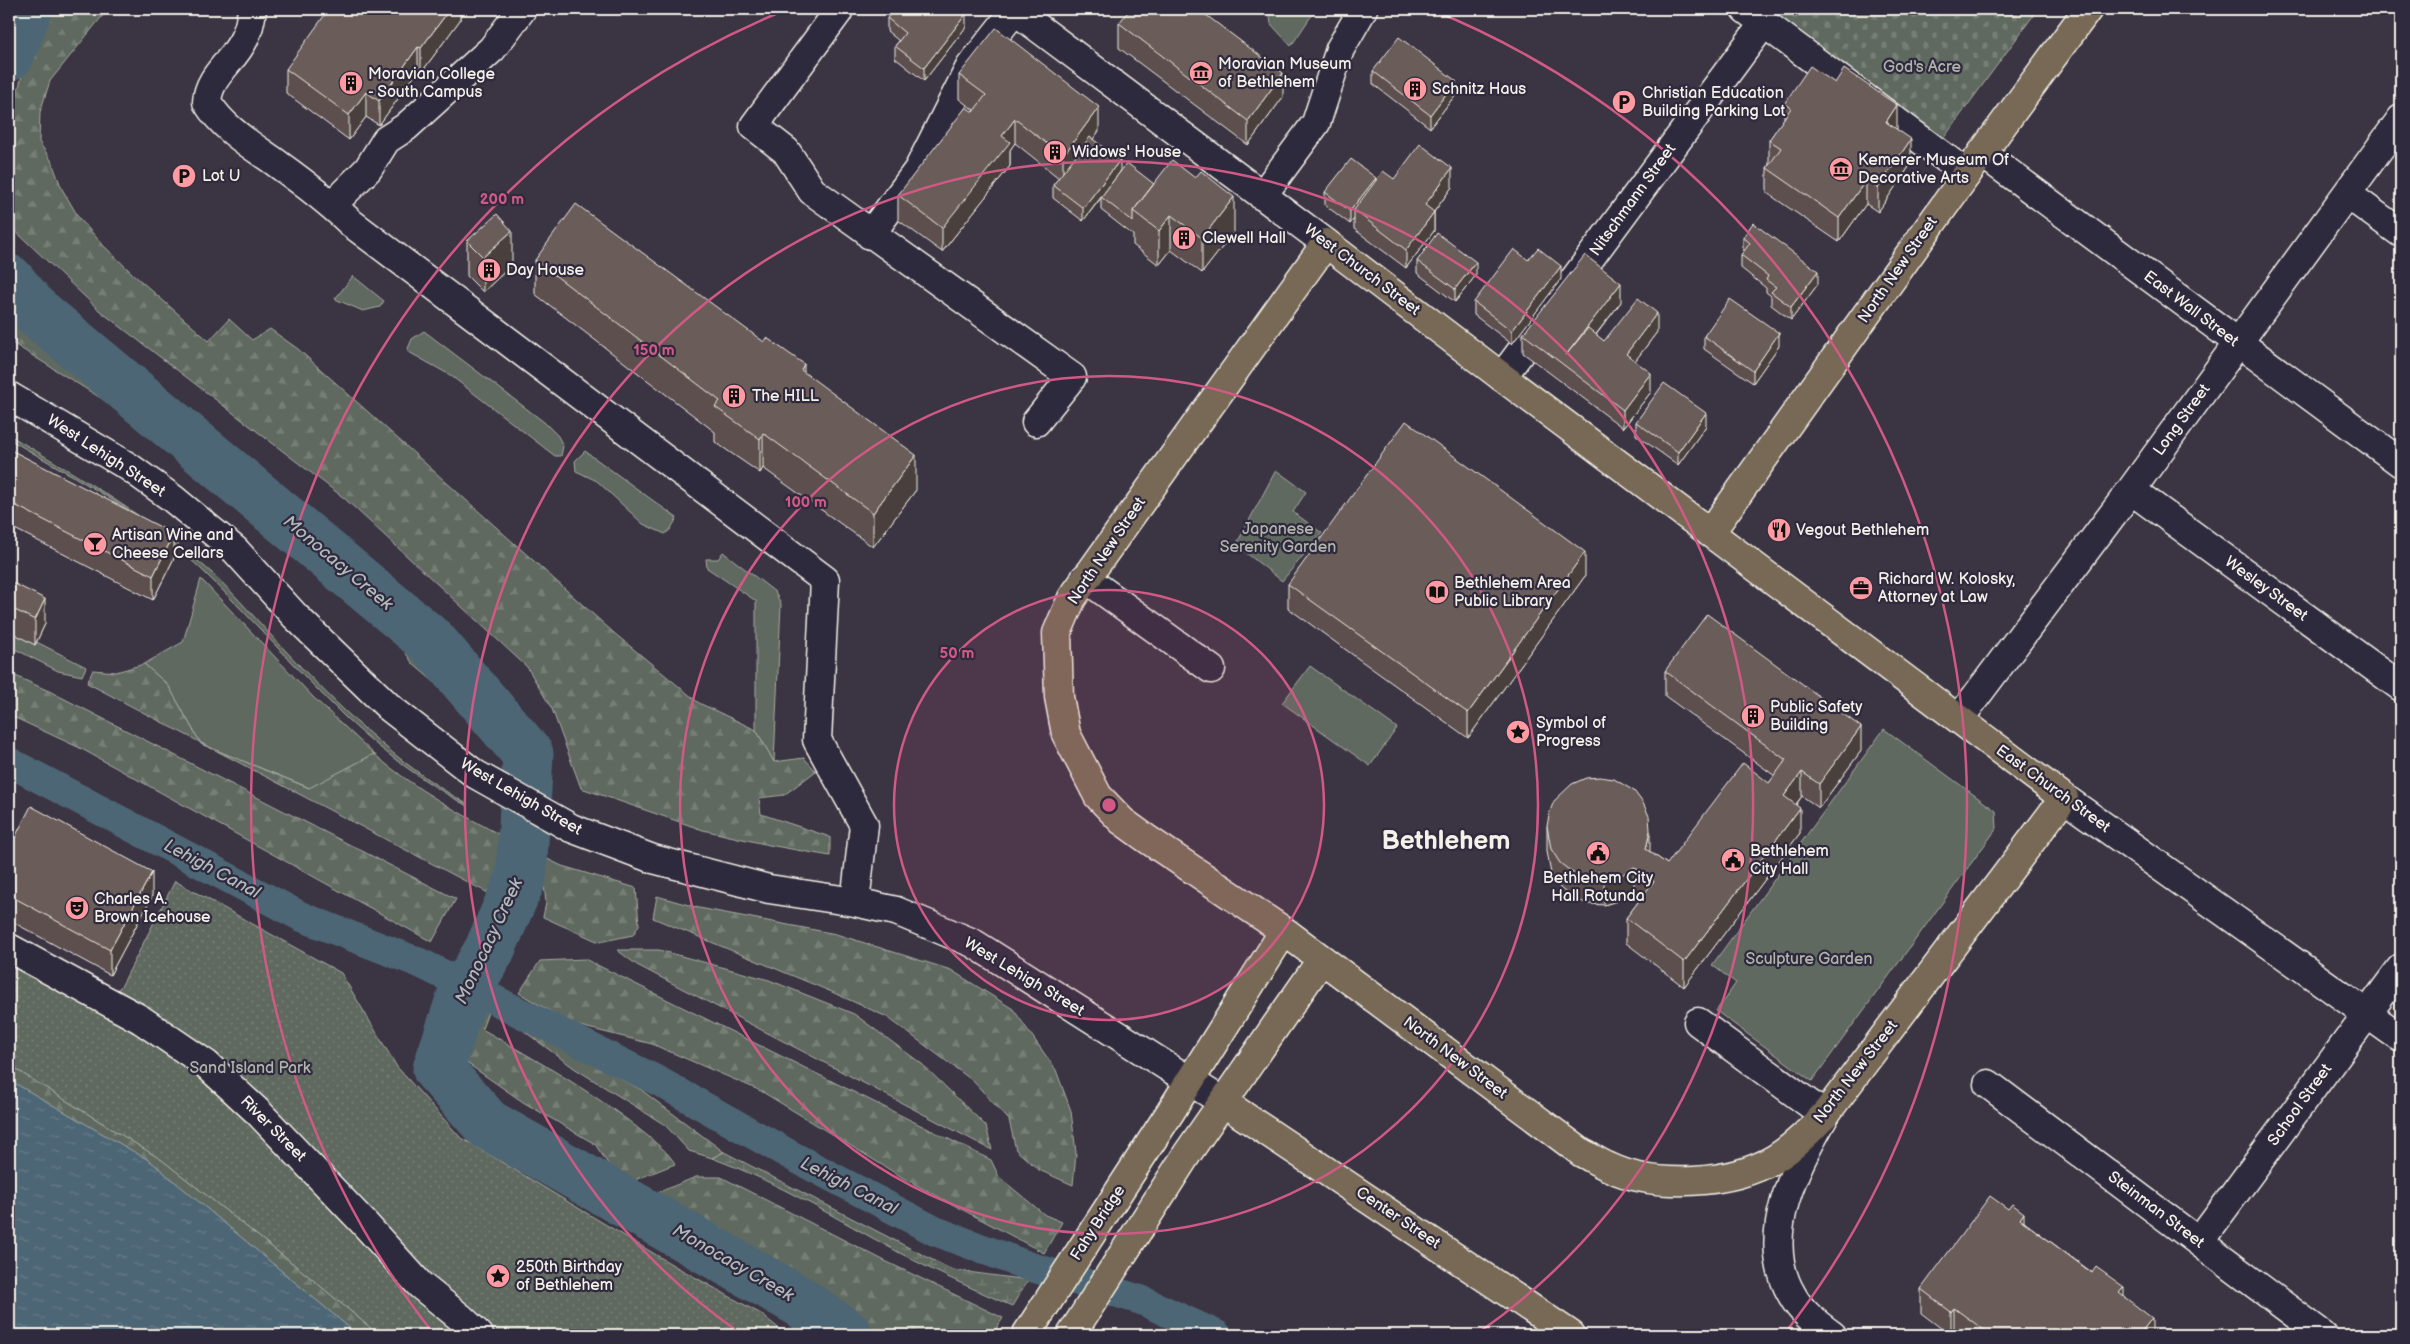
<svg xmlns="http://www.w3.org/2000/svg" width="2410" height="1344" viewBox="0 0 2410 1344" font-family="'Balsamiq Sans',sans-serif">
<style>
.green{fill:#5e695e;stroke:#a9ada3}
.forest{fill:url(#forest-firs);stroke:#a9ada3}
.wetland{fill:url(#wetland-marsh);stroke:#a9ada3}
.cemetery{fill:url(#cemetery-stones);stroke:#a9ada3}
.park{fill:url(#park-dots);stroke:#a9ada3}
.water{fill:url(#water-ripples);stroke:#909ea3}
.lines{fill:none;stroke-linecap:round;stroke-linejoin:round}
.canal{stroke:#4d6675;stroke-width:30}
.river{stroke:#4d6675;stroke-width:51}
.minor-casing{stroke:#f4f1e8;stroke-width:31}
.major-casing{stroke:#f4f1e8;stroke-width:31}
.minor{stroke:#2f2a3d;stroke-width:28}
.major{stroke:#776954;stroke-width:28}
.wall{fill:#5b4f4d;stroke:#f4f1e8}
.shaded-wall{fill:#4a403e;stroke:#f4f1e8}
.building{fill:#6a5c59;stroke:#f4f1e8}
.ring{fill:none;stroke:#d15985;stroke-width:2.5}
.labels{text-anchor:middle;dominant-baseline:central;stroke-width:4.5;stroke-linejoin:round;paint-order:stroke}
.poi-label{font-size:16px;fill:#f4f1e8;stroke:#2f2a3d;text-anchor:start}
.park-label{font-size:16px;fill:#b0b4aa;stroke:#2f2a3d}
.street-label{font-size:16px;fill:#f4f1e8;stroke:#2f2a3d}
.water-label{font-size:18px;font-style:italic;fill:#b1b9ba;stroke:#2f2a3d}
.town-label{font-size:26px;font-weight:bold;fill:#f4f1e8;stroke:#2f2a3d}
.centre{fill:#d15985;stroke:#2f2a3d;stroke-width:2.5}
.ring-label{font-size:15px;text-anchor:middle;font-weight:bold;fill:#d15985;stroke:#2f2a3d;stroke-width:4.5;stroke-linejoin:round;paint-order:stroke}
</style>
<defs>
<pattern id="forest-firs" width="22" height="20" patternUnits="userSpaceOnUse" patternTransform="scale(1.25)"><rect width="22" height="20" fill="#5e695e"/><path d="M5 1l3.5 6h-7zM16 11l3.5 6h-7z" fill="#767f75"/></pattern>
<pattern id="wetland-marsh" width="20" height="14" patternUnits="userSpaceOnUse" patternTransform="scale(1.25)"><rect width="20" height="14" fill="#5e695e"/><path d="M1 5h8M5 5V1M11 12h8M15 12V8" fill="none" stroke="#767f75"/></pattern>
<pattern id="cemetery-stones" width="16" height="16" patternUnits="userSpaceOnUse" patternTransform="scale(1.25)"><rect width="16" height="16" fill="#5e695e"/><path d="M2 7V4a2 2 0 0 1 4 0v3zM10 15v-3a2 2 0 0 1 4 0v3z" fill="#767f75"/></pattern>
<pattern id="park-dots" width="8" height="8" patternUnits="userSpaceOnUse" patternTransform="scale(1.25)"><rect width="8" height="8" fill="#5e695e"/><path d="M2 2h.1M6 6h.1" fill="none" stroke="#767f75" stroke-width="1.8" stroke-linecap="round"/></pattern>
<pattern id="water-ripples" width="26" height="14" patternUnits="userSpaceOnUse" patternTransform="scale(1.25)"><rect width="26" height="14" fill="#4d6675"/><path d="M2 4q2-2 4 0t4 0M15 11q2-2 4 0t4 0" fill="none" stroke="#677c89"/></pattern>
</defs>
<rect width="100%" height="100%" fill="#3b3443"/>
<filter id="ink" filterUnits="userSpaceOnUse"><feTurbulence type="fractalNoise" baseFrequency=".02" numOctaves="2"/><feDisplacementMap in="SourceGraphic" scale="10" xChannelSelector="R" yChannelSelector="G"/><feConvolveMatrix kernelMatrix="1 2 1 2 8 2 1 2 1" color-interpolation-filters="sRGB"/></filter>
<g filter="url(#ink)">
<path class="green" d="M1269,9H1316L1291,46L1271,24Z
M353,276L384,301L380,307L363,311L335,299Z
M424,331L544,422L558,436L563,446L561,456H555L450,375L407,351L412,339Z
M9,435C80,477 150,518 212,573C237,596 259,623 283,648C338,707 397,764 467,804V806C423,781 382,752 345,717C288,662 237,600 177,547C127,504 66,473 9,439Z
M585,451L677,518L670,530L665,534L643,524L597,481L576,471L575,461Z
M1276,470L1306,492L1293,512L1322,533L1282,581L1236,545Z
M723,552L775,592L781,604L774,762L756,730V601L707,568L706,559H718Z
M201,579L314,698L374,754L310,788L201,744L168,685L144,664L183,642Z
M9,628L86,667L82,676L58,671L9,646Z
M1310,666L1397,728L1370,766L1282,703Z
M1884,729L1996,811L1997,828L1812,1081L1716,1011L1736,983L1712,965Z"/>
<path class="forest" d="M47,9H108L50,81L40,112L39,142L51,160L62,189L79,218L104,246L134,275L209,341L229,319L252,340L270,329L298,349L614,633L699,703L756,730L774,762L804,758L816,771L784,795L759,798L761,814L830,837V856L769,845L703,830L581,788L552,709L527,667L344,498L100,311L9,225V127L27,55Z
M9,308L77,365L172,434L231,482L428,656L474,716L413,664L390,629L189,453L9,341Z
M144,664L168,685L201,744L309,788L374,754C414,789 459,813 506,838L490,894L87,683L93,670L116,672Z
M9,673L51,692L456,899L432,942L80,748L9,715Z
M541,856L562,866L636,888L639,925L633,935L599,942L543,917L546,903Z
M657,896L699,908L836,934L951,970L1013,1009L1056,1070L1071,1111L1076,1153L1073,1185L1039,1170L1016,1150L1009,1120L973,1081L887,1017L832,992L653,918Z
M617,950H659L769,980L854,1014L922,1064L986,1126L992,1150L637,965Z
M585,959L991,1160L999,1177L1045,1215L1062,1222L1044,1253L905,1179L761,1091L652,1044L572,1024L519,993L540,961Z
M480,1000L490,1007L482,1029C539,1062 599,1095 649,1137C659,1146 669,1153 675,1164L622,1185L595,1144L523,1102L461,1059L460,1025Z
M509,1020L640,1089L724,1152L712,1158L689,1151L665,1125L574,1068Z
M9,1065L162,1160L306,1274L379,1335H358L150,1161L9,1080Z
M696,1177H721L883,1260L1003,1318L992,1335H863L799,1277L721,1245L649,1196Z"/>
<path class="wetland" d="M724,1152L952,1270L1028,1280L1012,1306C973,1289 935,1272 898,1252C837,1219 778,1182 712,1158Z"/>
<path class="cemetery" d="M1742,9H2038L1935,150Z"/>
<path class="park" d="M175,881L341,973L397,1067L460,1137L673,1265L761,1314L787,1335H379L306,1274L162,1160L9,1065V964L97,1011L122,985Z"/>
<path class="water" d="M9,1080L150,1161L358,1335H9Z"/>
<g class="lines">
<path class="canal" d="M9,762L302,917L420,963L660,1082L794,1157L935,1231L1028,1266L1141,1300L1217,1335"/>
<path class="river" d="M9,55L27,9
M9,280L33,309L432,642L528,754L521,878L489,951L462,997L438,1069L487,1124L799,1301L847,1335"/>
<g class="minor-casing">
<path id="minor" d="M252,9C251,19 249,29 244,39C234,61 208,76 207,102C224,130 253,146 279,165C304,183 329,202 351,223L825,580L817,740L864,825L855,902
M1013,9L1326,243
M1745,9L1967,174
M838,12L754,126L786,151L812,191L1072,377L1036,422
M1982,153L2401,463
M2347,194L2401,233
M1262,196L1316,123L1340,49L1363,9
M332,205L368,169L386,140L406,127L492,49L522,9
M870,235L918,170L970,67L1015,10
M1502,377L1764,23
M9,396L129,467L172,498L235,550L295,616L390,708L475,774L571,828L653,859L769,889L855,902L896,911L973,943L1223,1102
M2131,490L2401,687
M1085,578L1211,669
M1959,719L2131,490L2401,119
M2064,798L2401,1038
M9,948L140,1019L206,1064L259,1113L363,1222L420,1285L461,1318L479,1335
M1698,1022L1811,1105L1827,1112C1797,1163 1757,1236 1792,1295C1801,1312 1817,1324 1832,1335
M1988,1084L2323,1335
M2199,1242L2401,968"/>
</g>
<g class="major-casing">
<path id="major" d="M1326,243L1502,377L2064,798L1827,1112C1812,1129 1795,1146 1776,1158C1732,1185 1655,1189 1609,1167C1599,1163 1591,1157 1582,1153L1284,931L1147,839L1122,821L1098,796L1066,734L1059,697L1057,633L1072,598Z
M1710,533L1982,153L2088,9
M1223,1102L1571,1335
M1026,1335L1171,1111L1284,931
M1071,1335L1187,1154L1322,959"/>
</g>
<use href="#minor" class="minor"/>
<use href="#major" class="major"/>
</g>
<path class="wall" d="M460,9V20L421,73L418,71L379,125L366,117L349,140L286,93V69Z
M1202,12L1283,97L1248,145L1119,48V23Z
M887,18L966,27L924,81L895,58V46L899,41L887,31Z
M1373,71L1456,94L1430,128L1373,84Z
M959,75L1099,131L1093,139L1120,171L1154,184L1234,232L1202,273L1171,250L1159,265L1133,245V235L1101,210V198L1083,221L1053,198V185L1059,178L1015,143L1010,150V166L942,252L898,220V195L974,110L959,99Z
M1784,104L1897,129L1911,164L1878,212L1866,204L1839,242L1767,193V168L1769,164V140L1784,119Z
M1394,179L1452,187L1434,212V231L1406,268L1354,229V219L1350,224L1325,205V192L1376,181Z
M1743,237L1818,284L1791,320L1771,305V296L1766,292V288L1741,268V255L1744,251L1743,250Z
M467,241L512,265L483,292L467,276Z
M535,260L804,373L916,490L873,547L763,468L760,473L715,442V432L535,294Z
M1528,260L1561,279L1512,344L1474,315V302Z
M1417,261L1476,275L1455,302L1417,273Z
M1621,302L1596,335L1604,341L1657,332L1635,361L1651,392L1623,428L1523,353V334Z
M1704,336L1779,346L1753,383L1704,349Z
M1636,422L1706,426L1678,465L1636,435Z
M9,449L174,558L153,600L9,526Z
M1585,576L1468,738L1288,608V584Z
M9,581L45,624L35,645L9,631Z
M1665,671L1861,751L1819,808L1802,796L1796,805L1800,833L1684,987L1626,943V918L1642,897L1634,891L1620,900L1604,905L1588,904L1573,898L1560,888L1551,874L1547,851V826L1650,852L1667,864L1769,783L1775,776L1665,696Z
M9,849L152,896L110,975L9,920Z
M2024,1222L2124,1296L2152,1335H1958L1954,1333L1952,1335H1950L1921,1313V1289Z"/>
<path class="shaded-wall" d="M450,9H460V20L421,73V48Z
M966,14V27L924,81V68Z
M418,47V71L379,125V101Z
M1283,73V97L1248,145V121Z
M1456,81V94L1430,128V115Z
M366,92V117L349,140V115Z
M1897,105V130L1886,122Z
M1099,107V131L1063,180V156Z
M1015,119V143L1010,150V166L942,252V228L1002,136Z
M1911,139V164L1878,212V188Z
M1120,160V172L1083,221V208Z
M1452,168V187L1425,224V205Z
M1376,178V190L1354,210V219L1350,224V211Z
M1866,180V204L1839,242V218Z
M1234,197V232L1202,273V238Z
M1434,212V231L1406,268V250Z
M1171,215V250L1159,265V231Z
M512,231V265L483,292V257Z
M1476,262V275L1455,302V289Z
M1561,266V279L1512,344V331Z
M1818,271V284L1791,320V307Z
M1621,283V302L1569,369L1566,355Z
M1657,313V332L1626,373V354Z
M1779,333V346L1753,383V371Z
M804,364V399L801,370Z
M1651,373V392L1623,428V410Z
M1706,413V426L1678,465V452Z
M763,433V468L760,473V439Z
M916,455V490L873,547V513Z
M174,534V558L153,600V576Z
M1585,552V576L1468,738V713Z
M45,599V624L35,645V620Z
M1861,727V751L1819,808V784Z
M1802,772V796L1784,820V796Z
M1800,808V833L1684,987V962Z
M1650,831V856L1646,849Z
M1634,867V891L1620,900L1604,905V880Z
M152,872V896L110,975V950Z
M2024,1213V1238L2020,1219Z
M2124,1287V1312L2119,1293Z
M1954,1308V1333L1951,1335V1312Z
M2152,1318V1335H2139Z"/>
<path class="building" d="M329,9H450L421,48L418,47L379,101L366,92L349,115L286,69Z
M895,9H959L966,14L924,68L895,46L905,33L887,18Z
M1130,9H1198L1283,73L1248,121L1119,23Z
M996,28L1099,107L1063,156L1015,119L1002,136L1010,142L942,228L898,195L966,107L973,112L986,95L959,75Z
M1399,37L1456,81L1430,115L1373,71Z
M1810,66L1835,83L1844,69L1897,105L1886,122L1911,139L1878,188L1866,180L1839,218L1767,168L1781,148L1769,140L1791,108L1784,104Z
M1090,137L1120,160L1083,208L1053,185Z
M1420,144L1452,168L1425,205L1434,212L1406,250L1354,210L1383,171L1394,179Z
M1351,159L1376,178L1350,211L1325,192Z
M1172,160L1195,178L1201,171L1234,197L1202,238L1171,215L1159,231L1133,211Z
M1127,163L1154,184L1133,211V222L1101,197Z
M576,204L764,342L767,338L804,364L801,370L916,455L873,513L763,433L760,439L715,407L720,401L535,260Z
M497,214L512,231L483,257L467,241Z
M1753,223L1818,271L1791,307L1771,292L1776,287L1766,280L1768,276L1741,255L1750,243L1743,237Z
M1437,233L1476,262L1455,289L1417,261Z
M1538,248L1561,266L1512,331L1474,302L1514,249L1528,260Z
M1585,255L1621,283L1566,355L1588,328L1604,341L1638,298L1657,313L1626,354L1651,373L1623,410L1523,334Z
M1730,299L1779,333L1753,371L1704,336Z
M1664,383L1706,413L1678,452L1636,422Z
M1406,421L1585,552L1468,713L1288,584Z
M9,449L174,534L153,576L9,502Z
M9,581L45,599L35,620L9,607Z
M1707,614L1861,727L1819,784L1802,772L1784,796L1800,808L1684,962L1626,918L1654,881L1634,867L1620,876L1604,880L1588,879L1573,873L1560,863L1551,849L1547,826L1550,811L1554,801L1572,784L1586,778L1600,777L1614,779L1634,791L1643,803L1649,816L1650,831L1646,849L1667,864L1743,763L1769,783L1786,760L1665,671Z
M31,806L152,872L110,950L9,895V849Z
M1990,1196L2008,1209L2012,1204L2024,1213L2020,1219L2092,1273L2096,1267L2124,1287L2119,1293L2152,1318L2139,1335H1991L1954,1308L1951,1312L1921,1289Z"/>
</g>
<circle cx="1109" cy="805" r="215" fill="#d15985" fill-opacity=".12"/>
<g class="ring">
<circle cx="1109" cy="805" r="215"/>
<circle cx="1109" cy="805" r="429"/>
<path d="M740 1333A644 644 0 1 1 1478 1333"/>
<path d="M433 1333A858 858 0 0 1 788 9M1430 9A858 858 0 0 1 1785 1333"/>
</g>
<defs>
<g id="museum-disc" transform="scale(1.25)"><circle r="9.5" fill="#ff9aa2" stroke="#2f2a3d"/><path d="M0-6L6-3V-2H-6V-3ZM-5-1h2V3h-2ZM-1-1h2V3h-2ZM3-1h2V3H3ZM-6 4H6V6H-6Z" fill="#111"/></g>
<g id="building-disc" transform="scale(1.25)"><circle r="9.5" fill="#ff9aa2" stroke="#2f2a3d"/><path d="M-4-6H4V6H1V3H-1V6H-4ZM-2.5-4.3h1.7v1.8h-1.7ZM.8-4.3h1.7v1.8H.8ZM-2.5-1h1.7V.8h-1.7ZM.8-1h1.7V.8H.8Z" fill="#111"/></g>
<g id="parking-disc" transform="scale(1.25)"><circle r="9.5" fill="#ff9aa2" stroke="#2f2a3d"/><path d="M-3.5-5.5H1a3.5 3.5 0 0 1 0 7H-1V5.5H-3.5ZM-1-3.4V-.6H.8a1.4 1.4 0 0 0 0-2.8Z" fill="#111"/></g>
<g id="restaurant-disc" transform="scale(1.25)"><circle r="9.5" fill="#ff9aa2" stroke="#2f2a3d"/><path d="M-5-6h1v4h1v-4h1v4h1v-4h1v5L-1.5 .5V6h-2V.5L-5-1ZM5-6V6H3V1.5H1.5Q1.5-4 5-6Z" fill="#111"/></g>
<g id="bar-disc" transform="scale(1.25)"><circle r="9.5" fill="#ff9aa2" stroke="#2f2a3d"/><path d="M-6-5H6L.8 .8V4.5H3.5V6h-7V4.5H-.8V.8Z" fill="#111"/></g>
<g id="office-disc" transform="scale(1.25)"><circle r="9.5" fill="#ff9aa2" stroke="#2f2a3d"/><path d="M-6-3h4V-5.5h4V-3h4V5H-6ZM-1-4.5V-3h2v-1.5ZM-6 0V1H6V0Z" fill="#111"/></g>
<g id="library-disc" transform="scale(1.25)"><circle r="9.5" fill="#ff9aa2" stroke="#2f2a3d"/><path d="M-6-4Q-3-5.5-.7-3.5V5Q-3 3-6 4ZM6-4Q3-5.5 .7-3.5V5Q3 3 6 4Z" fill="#111"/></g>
<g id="sight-disc" transform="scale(1.25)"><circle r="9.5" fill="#ff9aa2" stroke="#2f2a3d"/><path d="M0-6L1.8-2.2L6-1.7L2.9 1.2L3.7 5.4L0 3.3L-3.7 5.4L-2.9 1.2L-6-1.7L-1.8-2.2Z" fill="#111"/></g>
<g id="civic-disc" transform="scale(1.25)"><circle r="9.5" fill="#ff9aa2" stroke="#2f2a3d"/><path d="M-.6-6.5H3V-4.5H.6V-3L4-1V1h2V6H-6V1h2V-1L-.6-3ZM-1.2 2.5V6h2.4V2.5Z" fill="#111"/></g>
<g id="theatre-disc" transform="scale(1.25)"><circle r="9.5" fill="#ff9aa2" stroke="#2f2a3d"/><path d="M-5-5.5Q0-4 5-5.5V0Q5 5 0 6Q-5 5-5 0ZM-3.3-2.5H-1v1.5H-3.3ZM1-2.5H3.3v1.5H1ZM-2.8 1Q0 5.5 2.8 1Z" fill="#111"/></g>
</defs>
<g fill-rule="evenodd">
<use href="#museum-disc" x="1201" y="73"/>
<use href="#building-disc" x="351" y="83"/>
<use href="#building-disc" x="1415" y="89"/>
<use href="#parking-disc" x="1624" y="102"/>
<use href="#building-disc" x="1055" y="152"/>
<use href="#museum-disc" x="1841" y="169"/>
<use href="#parking-disc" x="184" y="176"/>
<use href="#building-disc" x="1184" y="238"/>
<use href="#building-disc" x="489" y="270"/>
<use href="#building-disc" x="734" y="396"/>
<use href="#restaurant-disc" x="1779" y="530"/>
<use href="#bar-disc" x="95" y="544"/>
<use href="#office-disc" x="1861" y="588"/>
<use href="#library-disc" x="1437" y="592"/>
<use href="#building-disc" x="1753" y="716"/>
<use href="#sight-disc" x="1518" y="732"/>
<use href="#civic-disc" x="1598" y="853"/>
<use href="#civic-disc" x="1733" y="860"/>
<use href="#theatre-disc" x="77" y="908"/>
<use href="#sight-disc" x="498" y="1276"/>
</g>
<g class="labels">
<g class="poi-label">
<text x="1218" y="64">Moravian Museum<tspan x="1218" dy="18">of Bethlehem</tspan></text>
<text x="368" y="74">Moravian College<tspan x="368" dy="18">- South Campus</tspan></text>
<text x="1432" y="89">Schnitz Haus</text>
<text x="1642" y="93">Christian Education<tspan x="1642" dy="18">Building Parking Lot</tspan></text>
<text x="1072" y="152">Widows' House</text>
<text x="1858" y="160">Kemerer Museum Of<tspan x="1858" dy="18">Decorative Arts</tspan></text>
<text x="202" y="176">Lot U</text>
<text x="1202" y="238">Clewell Hall</text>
<text x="506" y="270">Day House</text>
<text x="752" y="396">The HILL</text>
<text x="1796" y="530">Vegout Bethlehem</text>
<text x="112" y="535">Artisan Wine and<tspan x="112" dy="18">Cheese Cellars</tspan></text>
<text x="1878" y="579">Richard W. Kolosky,<tspan x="1878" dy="18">Attorney at Law</tspan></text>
<text x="1454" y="583">Bethlehem Area<tspan x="1454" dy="18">Public Library</tspan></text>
<text x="1770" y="707">Public Safety<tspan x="1770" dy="18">Building</tspan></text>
<text x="1536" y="723">Symbol of<tspan x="1536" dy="18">Progress</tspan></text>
<text x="1750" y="851">Bethlehem<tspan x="1750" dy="18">City Hall</tspan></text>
<text x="1598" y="878" text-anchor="middle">Bethlehem City<tspan x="1598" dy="18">Hall Rotunda</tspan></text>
<text x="94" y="899">Charles A.<tspan x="94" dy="18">Brown Icehouse</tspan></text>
<text x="516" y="1267">250th Birthday<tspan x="516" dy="18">of Bethlehem</tspan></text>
</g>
<g class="park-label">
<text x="1922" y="67">God's Acre</text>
<text x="1278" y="529">Japanese<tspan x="1278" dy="18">Serenity Garden</tspan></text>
<text x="1809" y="959">Sculpture Garden</text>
<text x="250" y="1068">Sand Island Park</text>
</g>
<g class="street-label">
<text transform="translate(1633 200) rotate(-54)">Nitschmann Street</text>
<text transform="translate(1362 270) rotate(37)">West Church Street</text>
<text transform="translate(1898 270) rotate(-55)">North New Street</text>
<text transform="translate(2191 309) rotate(37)">East Wall Street</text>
<text transform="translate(2182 420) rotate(-54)">Long Street</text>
<text transform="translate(106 456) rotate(33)">West Lehigh Street</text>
<text transform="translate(1107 551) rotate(-56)">North New Street</text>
<text transform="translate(2266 589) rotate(36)">Wesley Street</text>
<text transform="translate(2053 789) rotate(36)">East Church Street</text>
<text transform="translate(521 797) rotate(30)">West Lehigh Street</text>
<text transform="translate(1024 977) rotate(31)">West Lehigh Street</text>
<text transform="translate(1455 1058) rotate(37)">North New Street</text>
<text transform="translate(1856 1072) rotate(-52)">North New Street</text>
<text transform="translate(2300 1105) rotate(-54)">School Street</text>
<text transform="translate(273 1129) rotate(45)">River Street</text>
<text transform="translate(2156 1210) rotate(37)">Steinman Street</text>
<text transform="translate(1398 1218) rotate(34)">Center Street</text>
<text transform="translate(1098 1223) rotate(-57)">Fahy Bridge</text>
</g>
<g class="water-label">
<text transform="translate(338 563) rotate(40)">Monocacy Creek</text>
<text transform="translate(212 869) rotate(28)">Lehigh Canal</text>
<text transform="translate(489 941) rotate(-65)">Monocacy Creek</text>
<text transform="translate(849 1186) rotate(27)">Lehigh Canal</text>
<text transform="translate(733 1263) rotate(30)">Monocacy Creek</text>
</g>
<g class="town-label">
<text x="1446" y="841">Bethlehem</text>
</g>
</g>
<circle cx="1109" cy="805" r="8" class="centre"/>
<g class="ring-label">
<text x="502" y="204">200 m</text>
<text x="654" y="355">150 m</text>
<text x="806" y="507">100 m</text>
<text x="957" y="658">50 m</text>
</g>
<rect width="2410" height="1344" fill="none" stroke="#2f2a3d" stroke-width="30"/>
<rect x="15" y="15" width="2380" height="1314" fill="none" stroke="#f4f1e8" stroke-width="2" filter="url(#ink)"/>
</svg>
